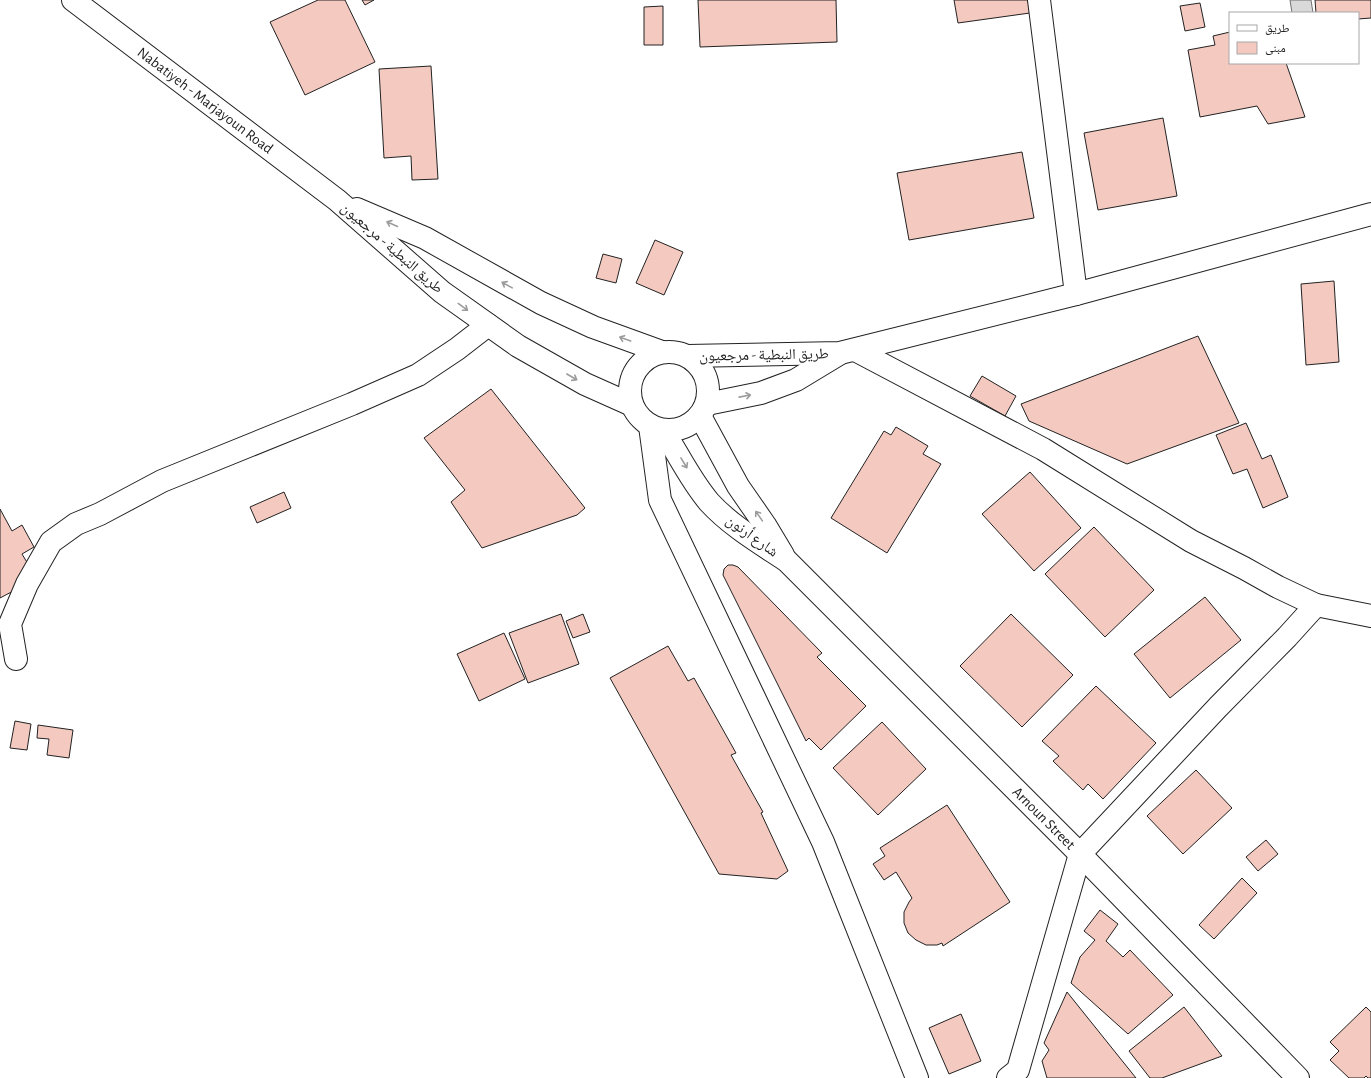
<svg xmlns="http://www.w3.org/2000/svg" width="1371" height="1078" viewBox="0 0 1371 1078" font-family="'Alegreya Sans','Noto Naskh Arabic',sans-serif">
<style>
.water{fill:#d9d9d9;stroke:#6f6f6f}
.building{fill:#f3c9c0;stroke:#222}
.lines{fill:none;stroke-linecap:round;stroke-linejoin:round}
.minor-casing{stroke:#222;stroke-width:24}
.major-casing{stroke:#222;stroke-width:24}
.minor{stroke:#fff;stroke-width:22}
.major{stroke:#fff;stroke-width:22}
.oneway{stroke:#9c9c9c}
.labels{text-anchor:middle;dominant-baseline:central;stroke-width:3;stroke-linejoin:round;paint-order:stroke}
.street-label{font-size:15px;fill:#222;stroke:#fff}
</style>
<rect width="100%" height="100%" fill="#fff"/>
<path class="water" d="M1290,0H1311L1313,13H1292Z"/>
<path class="building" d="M318,0H345L375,62L305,95L270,22Z
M362,0H374L365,5Z
M698,0H836L837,42L700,47Z
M954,0H1028L1030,13L958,23Z
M1315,0H1371V18L1358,19V13H1316Z
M1200,3L1205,27L1185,31L1180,6Z
M663,6V45H644V7Z
M1230,32V63H1286L1305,117L1268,124L1257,106L1200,117L1188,50L1215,45L1213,36Z
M431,66L438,179L412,180L411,156L384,158L379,69Z
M1163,118L1177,196L1098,210L1084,133Z
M1022,152L1034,218L909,240L897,173Z
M655,240L683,252L664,295L636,283Z
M603,254L622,259L616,283L596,278Z
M1334,281L1339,362L1306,365L1301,284Z
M1198,336L1239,423L1127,464L1029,421L1021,404Z
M982,376L1016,396L1005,416L970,396Z
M491,389L585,508L577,515L482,548L451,502L465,490L424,438Z
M1246,423L1262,459L1271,455L1288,497L1263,508L1247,469L1233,474L1216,435Z
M896,427L928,446L923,454L941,464L887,553L831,518L884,431L891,435Z
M1030,472L1081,528L1034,571L982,514Z
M284,492L291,508L257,523L250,507Z
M0,509L12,531L22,525L34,547L22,554L28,564L17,589L0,598Z
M1094,527L1154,590L1105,637L1045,574Z
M728,565H733L738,567L822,653L817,657L866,706L821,750L809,738L806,741L723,575L724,569Z
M1205,597L1241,640L1170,698L1134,654Z
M561,614L579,664L528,683L509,633Z
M583,614L590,632L573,638L566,621Z
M1011,614L1073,675L1022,727L960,666Z
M504,633L525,679L479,701L457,654Z
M668,646L688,681L694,678L736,753L731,755L763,812L761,813L788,871L777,879L719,874L610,678Z
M1096,686L1156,743L1103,799L1088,784L1083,790L1053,761L1059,756L1042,741Z
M15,721L31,724L27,750L10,748Z
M882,722L926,769L878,815L833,768Z
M38,725L73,730L69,758L47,755L49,739L37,738Z
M1196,770L1232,808L1183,854L1147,816Z
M947,805L1010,902L943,946L942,943L937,945H926L916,940L908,933L904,923V912L909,902L912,898L896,872L884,880L873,864L885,856L880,848Z
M1266,840L1278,854L1258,871L1246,857Z
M1242,878L1257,893L1214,939L1199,925Z
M1100,910L1118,924L1106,941L1123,957L1130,950L1173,995L1128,1034L1071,983L1080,957L1095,940L1084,931Z
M1067,992L1136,1078H1047L1042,1061L1049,1050L1044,1043Z
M1184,1007L1222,1056L1162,1078H1150L1129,1051Z
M1366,1007L1371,1012V1078H1368L1366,1076L1364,1078H1349L1330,1060L1339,1051L1330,1042Z
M961,1014L981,1061L949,1074L929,1028Z"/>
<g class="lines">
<g class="minor-casing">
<g id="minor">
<path d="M1039,0L1076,294"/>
<path d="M855,350L1043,449L1191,541L1244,568L1278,587L1316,605"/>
<path d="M700,416L738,486L765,525L783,555"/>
<path d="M650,426L660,500L823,842L917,1078"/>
<path id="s1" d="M663,430C678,454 691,481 709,502C731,526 760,543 787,561L1080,854L1298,1078"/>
<path d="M16,659L10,624L27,584L51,542L76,524L100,514L162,481L352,404L418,375L457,349L488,325"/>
<path d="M1008,1078L1018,1070L1080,854L1218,707L1287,637L1316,605L1371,616"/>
</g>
</g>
<g class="major-casing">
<g id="major">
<path id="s2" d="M73,0L337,200L442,292L518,346L585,384L632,405"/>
<path d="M357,209L425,238L541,303L593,327L662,352"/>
<circle cx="669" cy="391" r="39"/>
<path d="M688,356L840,353L1076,294L1371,214"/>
<path d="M707,404L761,393L796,380L839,354"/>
</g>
</g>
<use href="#minor" class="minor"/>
<use href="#major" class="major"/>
</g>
<defs><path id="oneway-shaft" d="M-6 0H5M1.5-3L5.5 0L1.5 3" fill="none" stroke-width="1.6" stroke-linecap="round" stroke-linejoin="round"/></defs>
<g class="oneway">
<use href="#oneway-shaft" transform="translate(392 224) rotate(-156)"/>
<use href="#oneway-shaft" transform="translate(507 285) rotate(-151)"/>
<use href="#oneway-shaft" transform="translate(463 307) rotate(36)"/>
<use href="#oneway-shaft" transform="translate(625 339) rotate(-160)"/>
<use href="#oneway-shaft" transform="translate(572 377) rotate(30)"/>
<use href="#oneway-shaft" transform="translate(745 396) rotate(-11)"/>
<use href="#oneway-shaft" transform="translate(684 463) rotate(59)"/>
<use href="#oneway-shaft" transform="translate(759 516) rotate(-125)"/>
</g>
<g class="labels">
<g class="street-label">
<text stroke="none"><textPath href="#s2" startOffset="166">Nabatiyeh - Marjayoun Road</textPath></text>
<text transform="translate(392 248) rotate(41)">طريق النبطية - مرجعيون</text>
<text transform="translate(764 355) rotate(-1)">طريق النبطية - مرجعيون</text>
<text transform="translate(752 536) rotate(36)">شارع أرنون</text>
<text stroke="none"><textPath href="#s1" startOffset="547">Arnoun Street</textPath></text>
</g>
</g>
<rect x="1229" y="12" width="130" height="52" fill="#ffffff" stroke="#a7a7a7"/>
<rect x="1237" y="25" width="20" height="6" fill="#ffffff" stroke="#a7a7a7"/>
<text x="1265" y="32" font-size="12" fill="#222222">طريق</text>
<rect x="1237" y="42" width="20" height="12" fill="#f3c9c0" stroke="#a7a7a7"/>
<text x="1265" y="52" font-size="12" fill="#222222">مبنى</text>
</svg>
